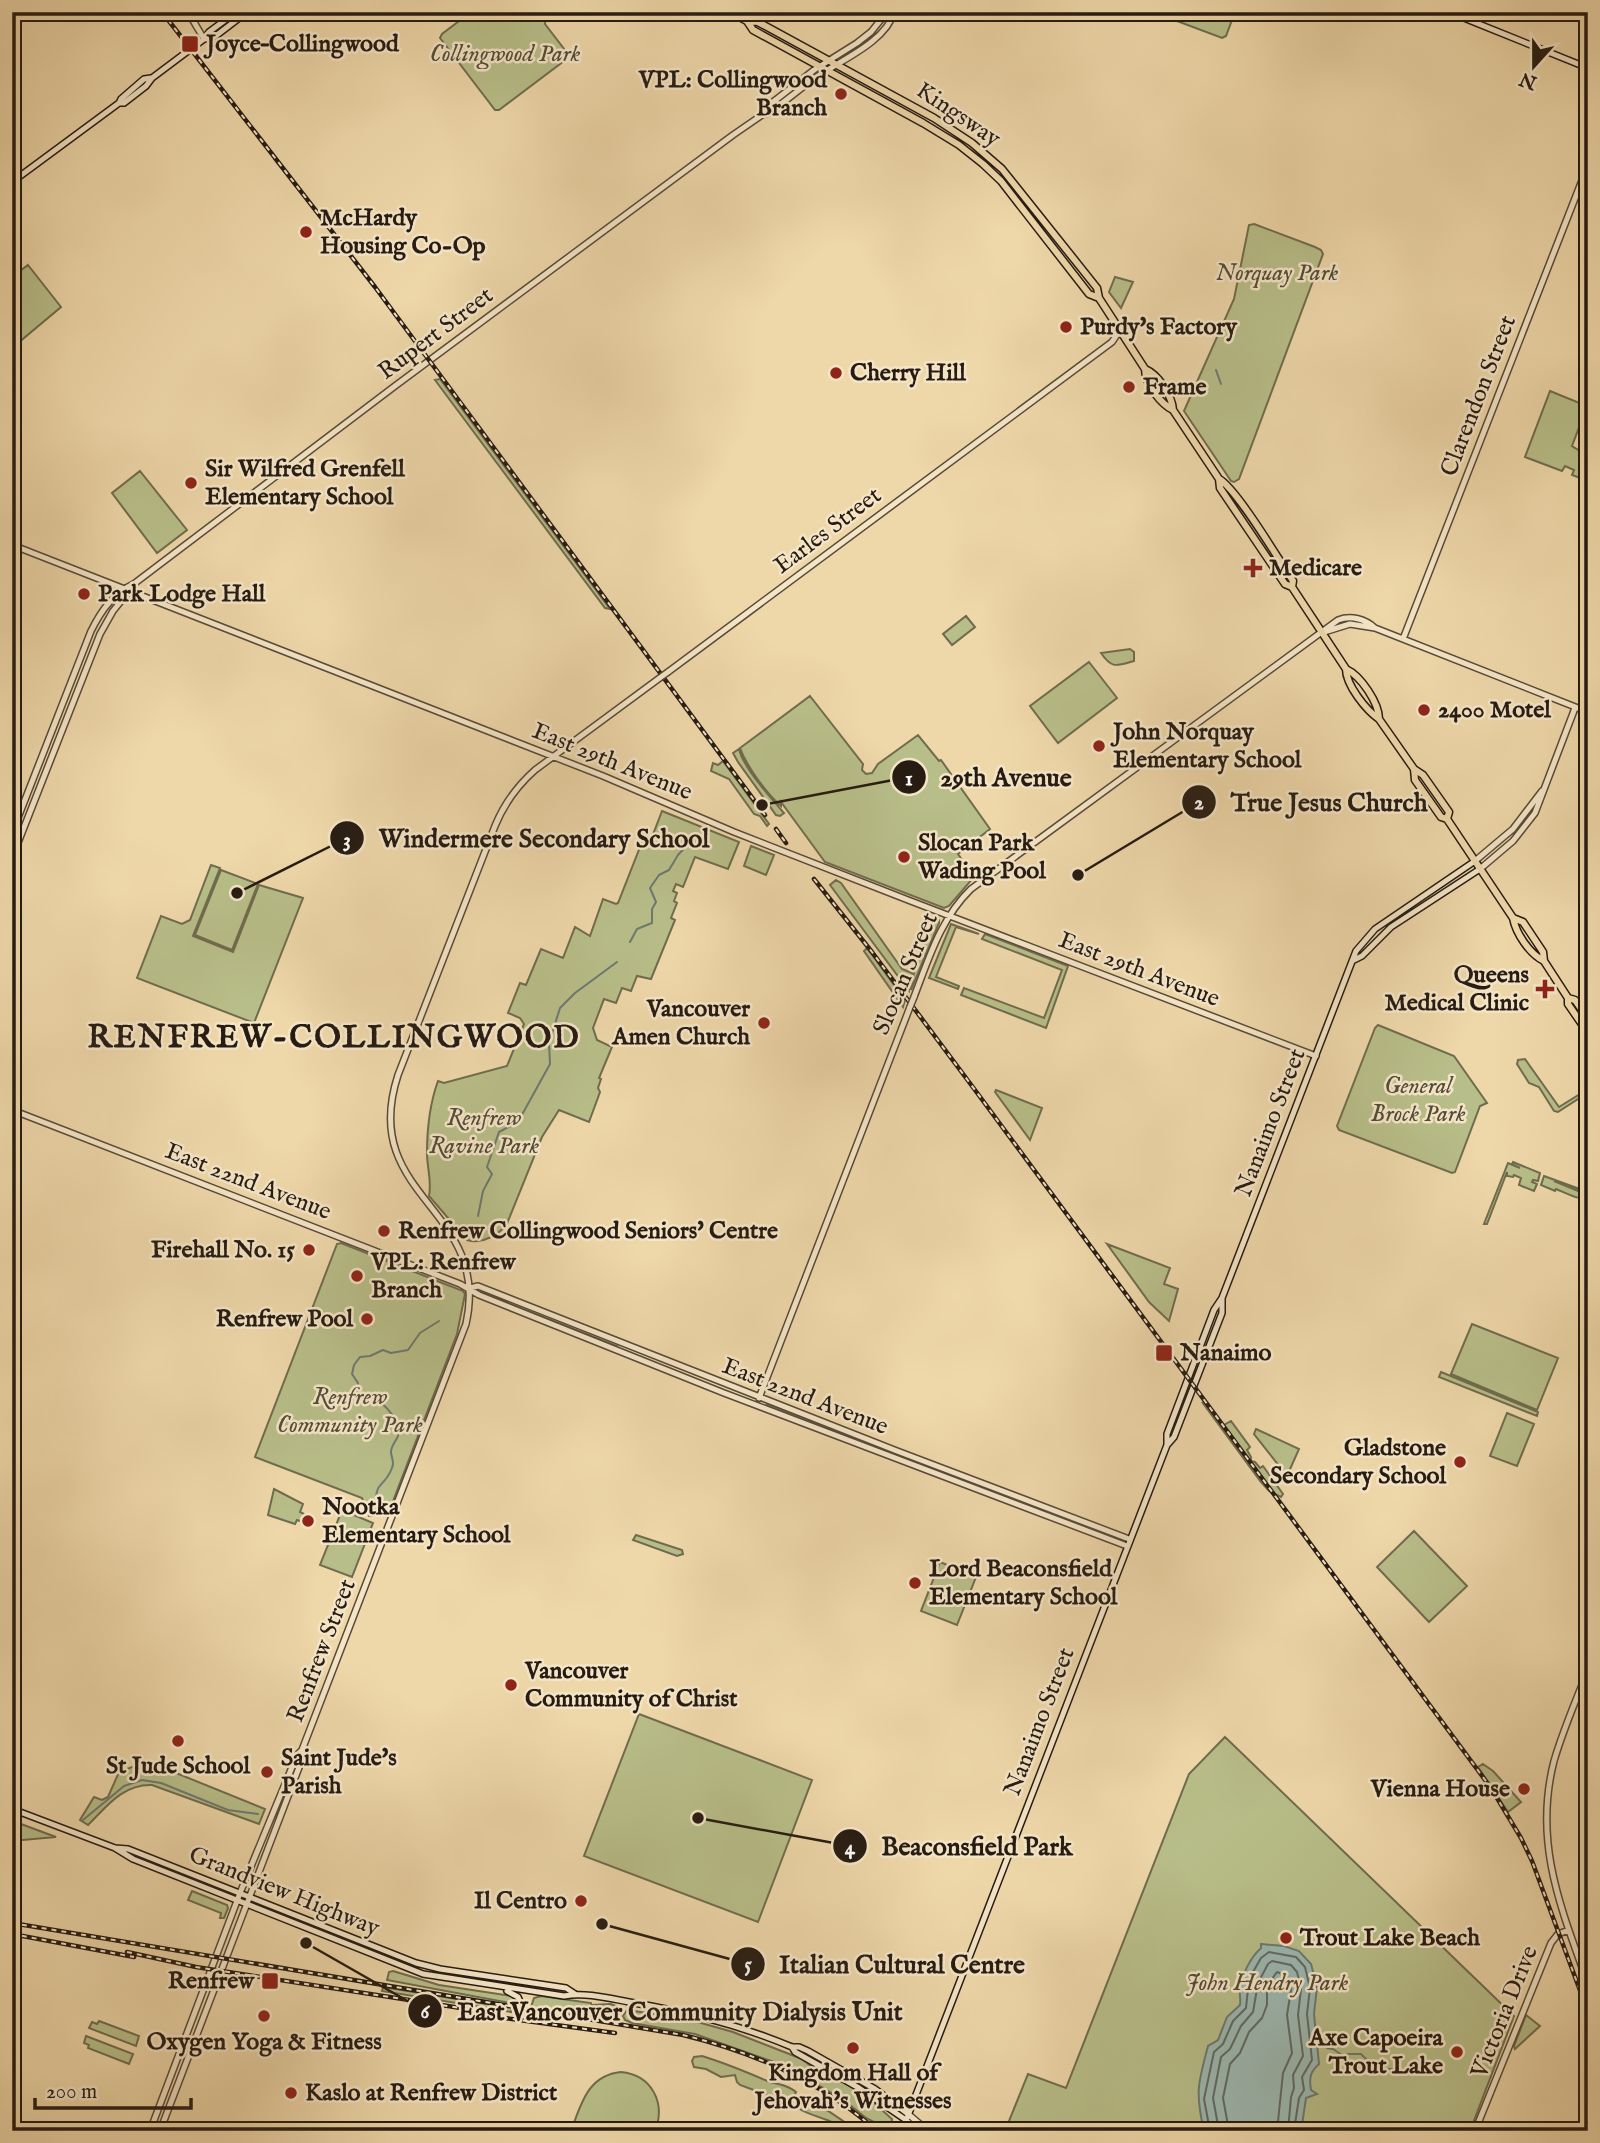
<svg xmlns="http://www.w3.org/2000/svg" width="1600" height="2143" viewBox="0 0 1600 2143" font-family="'IM FELL English',serif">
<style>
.green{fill:#b8be89;stroke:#6f6c4e;stroke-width:2}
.water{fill:#9cb8b1;stroke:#6d7971;stroke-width:2}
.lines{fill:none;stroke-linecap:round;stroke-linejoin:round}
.shore{stroke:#616a62;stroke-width:2}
.stream{stroke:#6d7971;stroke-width:2}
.tertiary-casing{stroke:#584a38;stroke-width:8}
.secondary-casing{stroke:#261b12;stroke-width:8}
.primary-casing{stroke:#261b12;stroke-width:9}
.tertiary{stroke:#f4e5c7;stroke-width:5}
.secondary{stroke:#f4e5c7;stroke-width:5}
.primary{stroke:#eed7a9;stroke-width:6}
.rail-casing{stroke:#261b12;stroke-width:4.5}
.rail{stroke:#f4e5c7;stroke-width:2;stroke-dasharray:5;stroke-linecap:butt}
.tertiary-bridge-casing{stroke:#584a38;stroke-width:8;stroke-linecap:butt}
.tertiary-bridge{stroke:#f4e5c7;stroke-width:5}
.poi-dot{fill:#8f2418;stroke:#f4e5c7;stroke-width:2.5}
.labels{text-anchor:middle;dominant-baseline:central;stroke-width:5;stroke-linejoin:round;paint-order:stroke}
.poi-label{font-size:24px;font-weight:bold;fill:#261b12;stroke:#f4e5c7;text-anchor:start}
.park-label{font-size:24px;font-style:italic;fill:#524c36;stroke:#f4e5c7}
.street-label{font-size:24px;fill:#261b12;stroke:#f4e5c7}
.district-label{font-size:32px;font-weight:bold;letter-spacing:2px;fill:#261b12;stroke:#f4e5c7}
.leader{fill:none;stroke:#261b12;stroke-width:2.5}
.callout-dot{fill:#261b12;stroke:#f4e5c7;stroke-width:2.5}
.mark-label{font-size:21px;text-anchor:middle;font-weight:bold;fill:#fff}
.callout-label{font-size:26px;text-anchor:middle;font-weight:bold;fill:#261b12;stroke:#f4e5c7;stroke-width:5;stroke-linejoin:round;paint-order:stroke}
</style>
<rect width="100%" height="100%" fill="#eed7a9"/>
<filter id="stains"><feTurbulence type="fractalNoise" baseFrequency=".00286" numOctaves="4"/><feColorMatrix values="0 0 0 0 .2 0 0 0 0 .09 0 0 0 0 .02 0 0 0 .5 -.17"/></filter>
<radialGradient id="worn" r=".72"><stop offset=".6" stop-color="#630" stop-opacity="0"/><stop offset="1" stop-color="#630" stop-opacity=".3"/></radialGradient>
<path class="green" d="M471,12H544L546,16L545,24L568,54V58L499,110H495L440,38L442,34Z
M1153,12H1235L1226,36L1222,38Z
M1254,224L1315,247L1321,250L1323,254L1239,479L1234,482L1231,481L1184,411L1234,299L1249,225Z
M28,265L61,307L12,348V277Z
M1115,277L1133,282L1121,308L1109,292Z
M440,379L610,609L605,608L435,380Z
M1550,391L1587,406L1572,446L1588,456V481L1572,475L1574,470L1565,466L1562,471L1525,457Z
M140,471L187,530L157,553L112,493Z
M966,616L975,627L952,645L943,634Z
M1130,649L1134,652V661C1116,666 1112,669 1101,653Z
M1089,662L1117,698L1058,743L1030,706Z
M810,696L863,764L862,770L866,774L872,773L878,764L918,735L939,761L941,760L990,829L958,854L974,877L949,906L944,908L825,862L781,802V806C766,793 746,765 740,748Z
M739,749C743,767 769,796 784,813L780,816L776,815L738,762L733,753Z
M723,761L769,824L767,826L760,816L754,814L729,779L711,771L713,763L718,765Z
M662,811L739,842L728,869L695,857L683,887L676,884L673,891L677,893L674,901L677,903L671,918L675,920L651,979L637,976L631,991L622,988L616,1003L604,999L593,1028L597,1040L612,1047L599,1078L601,1079L598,1088L600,1092L589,1122L559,1110L542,1137L506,1226C496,1236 482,1244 467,1240L429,1196C432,1181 427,1168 427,1153C427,1130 430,1103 438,1081L444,1083L507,1066L524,1024L520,1018L508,1013L520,983L526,985L541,949L563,958L575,927L590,936L603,899L616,904L618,903L644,837H652Z
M751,846L774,855L766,875L744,866Z
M211,865L220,868L193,936L233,952L259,885L303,898L254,1023L137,978L161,916L182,924L190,920Z
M221,870L258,884L232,950L195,935Z
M836,880L841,883L902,969L912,973L909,991L830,885Z
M934,919L939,920V923L911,990L914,972Z
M951,924L979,934L956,927L936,977L959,986L958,989L929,978Z
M985,934L1068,966L1046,1028L961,995L964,988L1044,1018L1062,970L982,939Z
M867,948L905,1000L903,1007L864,951Z
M1378,1025L1454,1056L1487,1103L1480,1106L1455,1172L1452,1173L1339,1130L1337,1126L1375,1028Z
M1525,1059L1559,1107L1580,1094L1581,1097L1558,1112L1554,1111L1539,1087L1529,1083L1517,1064L1518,1060Z
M996,1090L1042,1108L1030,1140L995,1092Z
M1513,1162L1540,1173L1538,1181L1533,1180L1532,1182L1537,1184L1534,1191L1519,1185L1521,1178L1514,1175L1513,1177L1507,1176V1172L1487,1224H1484L1508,1163L1520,1168L1512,1164Z
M1544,1176L1588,1192V1193L1554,1181L1588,1195V1198C1578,1200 1568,1194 1556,1189L1555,1191L1541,1185Z
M341,1243L463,1291L465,1294L457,1334L390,1509L386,1508L382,1515L369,1516L362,1498L255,1457L337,1244Z
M1107,1244L1170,1268L1164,1284L1178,1289L1169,1321L1149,1302Z
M480,1292L617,1346L615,1347Z
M1472,1324L1558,1358L1537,1410L1451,1374Z
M1441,1372L1538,1412L1537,1416L1439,1377Z
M1202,1402L1222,1426L1231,1421L1250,1447L1247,1450L1251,1457V1461L1255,1462L1260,1468L1263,1466L1283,1494L1281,1497L1269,1491L1261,1482Z
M767,1404L888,1450L889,1452L766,1406Z
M1507,1413L1534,1424L1517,1466L1490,1456Z
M1256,1429L1299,1449L1287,1476L1254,1434Z
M274,1489L303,1504L300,1512L306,1515L303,1522L297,1520L295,1524L268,1515Z
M342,1510L373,1523L352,1577L320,1565Z
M1414,1531L1467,1586L1429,1622L1377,1567Z
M636,1535L682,1550L683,1554L677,1556L633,1540Z
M940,1562L976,1577L957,1625L921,1611Z
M639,1714L812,1780L758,1922L584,1856Z
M1225,1737L1514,2016L1470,2131H1005L1028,2074L1066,2088L1189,1774Z
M139,1758L265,1809L259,1824L152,1785C123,1784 107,1806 88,1825L80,1820L94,1797L102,1800L108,1797L119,1772L135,1766Z
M1483,1764L1493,1771L1521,1802L1508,1812L1478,1767Z
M21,1824L56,1837L12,1841V1837H17Z
M192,1891L227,1905L228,1908L224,1918H220L221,1913L188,1900Z
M393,1971L439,1985L511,1996L515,1999V2004L387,1980L389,1972Z
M383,1987L512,2008L511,2012L382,1991Z
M541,1996L591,2003V2005L611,2004L616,2006L612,2019H606L594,2014L592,2009L593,2017L531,2007L534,1998Z
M627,2010L687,2019L733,2032L802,2059L816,2070L826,2072L864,2094L892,2119L890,2130H880L874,2122L866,2118L845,2101L788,2067L695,2034L632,2023L625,2020L623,2016Z
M1526,2015L1540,2026L1515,2049L1514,2046Z
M99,2021L139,2036L136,2046L89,2028L92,2022L97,2024Z
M86,2036L133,2054L129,2064L88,2048L89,2045L84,2043Z
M702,2056C725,2063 744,2071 765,2080C776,2085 786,2083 796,2092L792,2101L786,2102L740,2085L737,2082L735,2075L721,2077L706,2069L694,2067L692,2061L694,2057Z
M621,2072C652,2075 666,2103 655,2131H571C581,2104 588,2075 621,2072Z
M799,2100C817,2101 842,2119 855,2131C843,2131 837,2124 827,2120C817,2116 807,2114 798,2108Z"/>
<path class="water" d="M1261,1944L1284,1946L1299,1951L1311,1964L1317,1987L1314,2014L1319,2064C1310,2072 1309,2078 1311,2090L1317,2094L1306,2098L1302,2125L1304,2131H1204C1195,2093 1198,2083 1208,2046L1218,2040L1227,2017L1240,2005C1241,1998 1239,1994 1240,1988C1242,1974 1251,1957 1261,1948Z"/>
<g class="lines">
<path class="shore" d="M1210,2131L1204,2099L1214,2052L1223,2044L1233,2021L1246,2008L1249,1979L1261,1958L1269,1952L1296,1957L1305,1967L1310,1988L1307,2014L1312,2060L1302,2077L1304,2090L1299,2098L1295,2124L1297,2131
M1219,2131L1213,2098L1221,2057L1230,2049L1241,2026L1253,2012L1258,1983L1268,1964L1272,1961L1291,1965L1297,1972L1301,1989L1298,2015L1303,2056L1293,2075L1294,2088L1291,2097L1288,2131
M1229,2131L1223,2098L1230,2064L1240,2053L1249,2032L1262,2018L1267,2005V1986L1277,1972L1287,1976L1291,1990L1287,2015L1292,2053L1283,2073L1277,2131"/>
<path class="stream" d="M274,159L303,196
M312,206L325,223
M1216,370L1221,384
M630,942L637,929L652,923V909L656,902L650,888L659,875L669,870L678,855L690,842
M478,1216L483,1191L492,1174L487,1167L499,1132L518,1122L550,1064L549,1043L560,1008L575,993L617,962
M377,1512C373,1478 383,1491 392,1468C395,1461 391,1458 391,1452C391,1446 396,1441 398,1436C401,1424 390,1410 381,1403C374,1396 365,1398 357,1392L358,1383L352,1374L354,1365L360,1357L370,1356L383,1350L391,1353L408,1350L420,1333L439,1321
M83,1820L124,1786L142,1780L161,1783L228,1810L258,1814
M1327,2048L1332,2049
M1333,2049L1342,2055
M1346,2054H1361L1376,2069H1394"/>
<g class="tertiary-casing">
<path id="tertiary" d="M188,12L204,39
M762,115L764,109L814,70L857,43L871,32L887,12
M12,545L603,776L734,832L908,900L1316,1056
M1321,633L1350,624L1375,628
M1403,639L1588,165
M668,672L1112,342L1120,330
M12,833L91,631C102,609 113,594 135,583L395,386L733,135L762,115L769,113C786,101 803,86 821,74C844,59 887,40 894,12
M12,858L100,634L113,611L130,590
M1475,861L1513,829L1542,791
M1480,869L1513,841L1535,813L1575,708
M914,997C929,958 941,918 971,889L1338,620C1351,615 1365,619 1375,628L1588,712
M12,1110L460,1284L479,1295L724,1393L1127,1546
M470,1288L478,1286L897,1451L1129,1539
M759,1398L910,1007
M1588,1670C1576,1700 1563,1730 1554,1761C1533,1843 1561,1908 1588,1984
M908,2114L928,2131
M906,2120L918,2131
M150,2131L240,1893L297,1755L302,1750L466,1324C492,1207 358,1198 398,1075L495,826C504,804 517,786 535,770L661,677
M160,2131L303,1757L302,1751
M1475,2131L1551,1943L1558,1934L1569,1930"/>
</g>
<g class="secondary-casing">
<path id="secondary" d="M1449,12L1588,68
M204,39L213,38L247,12
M119,103L121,99L144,79L151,78
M12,182L119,103H124L146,86L152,78L204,39L209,32L236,12
M1354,960L1362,956L1391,927L1480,869
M1167,1444V1434L1214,1310L1222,1298L1356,951L1375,929L1475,861
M12,1809L115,1848L128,1849L416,1963L440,1969L566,1988L575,1994
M115,1848L133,1859L423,1974L564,1996C585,1992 608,1998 629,2002C687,2012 737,2024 792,2047H799L808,2051L875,2089L908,2114
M507,1991L518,1997L522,2006
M792,2047L795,2052L859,2088L906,2120
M902,2131L1167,1445L1174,1437L1222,1313V1298"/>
</g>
<g class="primary-casing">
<path id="primary" d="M730,12L747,21L758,22L934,118L972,143L1002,169L1097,288L1099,298L1145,369C1145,384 1161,404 1173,410
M747,21L753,30L923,123L959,145L983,164L1001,181L1089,294L1099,298
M1145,369C1159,375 1172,396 1173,410L1219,479L1220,488L1285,584L1292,587L1346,669C1361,676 1379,703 1379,719
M1219,479C1236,488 1279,560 1293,581L1292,587
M1346,669C1346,685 1366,710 1379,719L1414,769L1423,775L1449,812L1447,819
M1414,769L1415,780L1441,817L1447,819L1513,918C1516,934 1530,954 1544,961
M1513,918L1523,922L1543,952L1544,961L1568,998V1004L1588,1033
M1568,998L1575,1000L1588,1019"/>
</g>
<use href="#tertiary" class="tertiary"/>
<use href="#secondary" class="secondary"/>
<use href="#primary" class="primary"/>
<g class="rail-casing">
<path id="rail" d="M162,12L375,287L765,815
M776,829L786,843
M814,879L872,952L975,1090L1491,1788L1521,1838L1532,1861L1588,2012
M12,1923L683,2035C753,2052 822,2082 877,2131
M12,1934L134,1957
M127,1952L196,1967L493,2013
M483,2015L615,2033"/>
</g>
<use href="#rail" class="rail"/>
<g class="tertiary-bridge-casing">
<path id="tertiary-bridge" d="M661,677L668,672
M910,1007L914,997"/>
</g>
<use href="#tertiary-bridge" class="tertiary-bridge"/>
</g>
<g class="poi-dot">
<rect x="181" y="35" width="18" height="18" rx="3.5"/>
<circle cx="841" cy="94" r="7"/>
<circle cx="306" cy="232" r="7"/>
<circle cx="1066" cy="327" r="7"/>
<circle cx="836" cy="373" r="7"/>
<circle cx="1129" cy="387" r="7"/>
<circle cx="191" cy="483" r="7"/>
<path d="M1249.5 557.5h7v7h7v7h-7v7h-7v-7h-7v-7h7z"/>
<circle cx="84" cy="594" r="7"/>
<circle cx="1424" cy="710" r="7"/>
<circle cx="1099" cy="746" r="7"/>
<circle cx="904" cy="857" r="7"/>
<path d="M1541.5 978.5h7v7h7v7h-7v7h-7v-7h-7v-7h7z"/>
<circle cx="764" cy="1023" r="7"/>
<circle cx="384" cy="1231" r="7"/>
<circle cx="309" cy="1250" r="7"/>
<circle cx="357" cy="1276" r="7"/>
<circle cx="367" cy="1319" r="7"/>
<rect x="1155" y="1344" width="18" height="18" rx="3.5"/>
<circle cx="1460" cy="1462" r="7"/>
<circle cx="308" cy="1521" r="7"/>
<circle cx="915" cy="1583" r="7"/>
<circle cx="511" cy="1685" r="7"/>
<circle cx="178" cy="1741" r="7"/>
<circle cx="267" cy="1772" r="7"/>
<circle cx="1524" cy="1789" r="7"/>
<circle cx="581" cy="1901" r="7"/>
<circle cx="1286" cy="1938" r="7"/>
<rect x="261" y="1972" width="18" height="18" rx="3.5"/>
<circle cx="264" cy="2016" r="7"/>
<circle cx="853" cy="2048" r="7"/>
<circle cx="1457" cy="2052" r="7"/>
<circle cx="291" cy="2093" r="7"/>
</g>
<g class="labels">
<g class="poi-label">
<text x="206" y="44">Joyce–Collingwood</text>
<text x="827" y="80" text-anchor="end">VPL: Collingwood<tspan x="827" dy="28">Branch</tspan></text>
<text x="320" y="218">McHardy<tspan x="320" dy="28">Housing Co-Op</tspan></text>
<text x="1080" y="327">Purdy's Factory</text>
<text x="850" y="373">Cherry Hill</text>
<text x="1143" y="387">Frame</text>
<text x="205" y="469">Sir Wilfred Grenfell<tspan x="205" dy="28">Elementary School</tspan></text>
<text x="1269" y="568">Medicare</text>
<text x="98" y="594">Park Lodge Hall</text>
<text x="1438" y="710">2400 Motel</text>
<text x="1113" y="732">John Norquay<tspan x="1113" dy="28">Elementary School</tspan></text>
<text x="918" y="843">Slocan Park<tspan x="918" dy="28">Wading Pool</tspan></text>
<text x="1529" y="975" text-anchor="end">Queens<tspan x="1529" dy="28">Medical Clinic</tspan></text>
<text x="750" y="1009" text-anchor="end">Vancouver<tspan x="750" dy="28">Amen Church</tspan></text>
<text x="398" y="1231">Renfrew Collingwood Seniors' Centre</text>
<text x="295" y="1250" text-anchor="end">Firehall No. 15</text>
<text x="371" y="1262">VPL: Renfrew<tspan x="371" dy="28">Branch</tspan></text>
<text x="353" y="1319" text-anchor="end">Renfrew Pool</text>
<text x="1180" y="1353">Nanaimo</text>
<text x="1446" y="1448" text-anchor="end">Gladstone<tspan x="1446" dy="28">Secondary School</tspan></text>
<text x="322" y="1507">Nootka<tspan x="322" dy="28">Elementary School</tspan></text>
<text x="929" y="1569">Lord Beaconsfield<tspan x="929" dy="28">Elementary School</tspan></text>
<text x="525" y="1671">Vancouver<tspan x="525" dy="28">Community of Christ</tspan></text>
<text x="281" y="1758">Saint Jude's<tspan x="281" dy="28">Parish</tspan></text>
<text x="178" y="1766" text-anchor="middle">St Jude School</text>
<text x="1510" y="1789" text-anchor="end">Vienna House</text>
<text x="567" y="1901" text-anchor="end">Il Centro</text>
<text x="1300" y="1938">Trout Lake Beach</text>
<text x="254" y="1981" text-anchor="end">Renfrew</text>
<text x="1443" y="2038" text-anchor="end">Axe Capoeira<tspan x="1443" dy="28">Trout Lake</tspan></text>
<text x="264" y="2042" text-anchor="middle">Oxygen Yoga &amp; Fitness</text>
<text x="853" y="2073" text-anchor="middle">Kingdom Hall of<tspan x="853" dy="28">Jehovah's Witnesses</tspan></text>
<text x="305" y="2093">Kaslo at Renfrew District</text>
</g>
<g class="park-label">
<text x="505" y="54">Collingwood Park</text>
<text x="1277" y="273">Norquay Park</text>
<text x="1418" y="1086">General<tspan x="1418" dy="28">Brock Park</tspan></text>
<text x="484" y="1118">Renfrew<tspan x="484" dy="28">Ravine Park</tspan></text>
<text x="350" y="1397">Renfrew<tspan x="350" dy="28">Community Park</tspan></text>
<text x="1267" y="1983">John Hendry Park</text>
</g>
<g class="street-label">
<text transform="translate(958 115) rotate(34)">Kingsway</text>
<text transform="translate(436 334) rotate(-37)">Rupert Street</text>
<text transform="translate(1479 396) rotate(-69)">Clarendon Street</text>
<text transform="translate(828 531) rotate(-37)">Earles Street</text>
<text transform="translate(612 762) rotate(22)">East 29th Avenue</text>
<text transform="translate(1139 970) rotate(21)">East 29th Avenue</text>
<text transform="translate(906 974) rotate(-67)">Slocan Street</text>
<text transform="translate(1271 1123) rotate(-69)">Nanaimo Street</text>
<text transform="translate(248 1182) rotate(21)">East 22nd Avenue</text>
<text transform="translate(805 1397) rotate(21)">East 22nd Avenue</text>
<text transform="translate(322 1651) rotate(-69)">Renfrew Street</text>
<text transform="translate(1040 1722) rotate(-69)">Nanaimo Street</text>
<text transform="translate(284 1892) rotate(22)">Grandview Highway</text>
<text transform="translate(1505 2012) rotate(-68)">Victoria Drive</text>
</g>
<g class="district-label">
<text x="334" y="1038">RENFREW-COLLINGWOOD</text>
</g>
</g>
<path class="leader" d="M762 805L909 777M1078 875L1199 802M237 893L347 838M698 1818L850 1846M602 1924L748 1964M306 1943L425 2011"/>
<g class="callout-dot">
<circle cx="762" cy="805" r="7"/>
<circle cx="1078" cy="875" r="7"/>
<circle cx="237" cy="893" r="7"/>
<circle cx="698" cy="1818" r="7"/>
<circle cx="602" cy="1924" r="7"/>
<circle cx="306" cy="1943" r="7"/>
<circle cx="909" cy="777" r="18"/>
<circle cx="1199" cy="802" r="18"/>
<circle cx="347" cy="838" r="18"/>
<circle cx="850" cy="1846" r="18"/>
<circle cx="748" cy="1964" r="18"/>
<circle cx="425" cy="2011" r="18"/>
</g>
<g class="mark-label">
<text x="909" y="785">1</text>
<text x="1199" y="809">2</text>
<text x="347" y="846">3</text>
<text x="850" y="1854">4</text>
<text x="748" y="1971">5</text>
<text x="425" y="2018">6</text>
</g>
<g class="callout-label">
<text x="1006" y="786">29th Avenue</text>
<text x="1329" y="811">True Jesus Church</text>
<text x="544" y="847">Windermere Secondary School</text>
<text x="977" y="1855">Beaconsfield Park</text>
<text x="902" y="1973">Italian Cultural Centre</text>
<text x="680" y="2020">East Vancouver Community Dialysis Unit</text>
</g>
<rect width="1600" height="2143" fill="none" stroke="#eed7a9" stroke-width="42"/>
<rect x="14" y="14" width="1572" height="2115" fill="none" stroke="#261b12" stroke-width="3.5"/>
<rect x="21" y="21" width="1558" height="2101" fill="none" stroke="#261b12" stroke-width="2"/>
<g transform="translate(1534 66) rotate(201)" stroke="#f4e5c7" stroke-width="5" paint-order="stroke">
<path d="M0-5L12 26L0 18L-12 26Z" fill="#261b12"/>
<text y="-10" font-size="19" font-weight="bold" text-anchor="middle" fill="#261b12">N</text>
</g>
<path d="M35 2098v10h156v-10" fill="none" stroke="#261b12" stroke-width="3.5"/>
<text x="46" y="2098" font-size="21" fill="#261b12" stroke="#f4e5c7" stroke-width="5" paint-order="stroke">200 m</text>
<rect width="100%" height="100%" filter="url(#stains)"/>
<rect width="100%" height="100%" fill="url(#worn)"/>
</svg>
